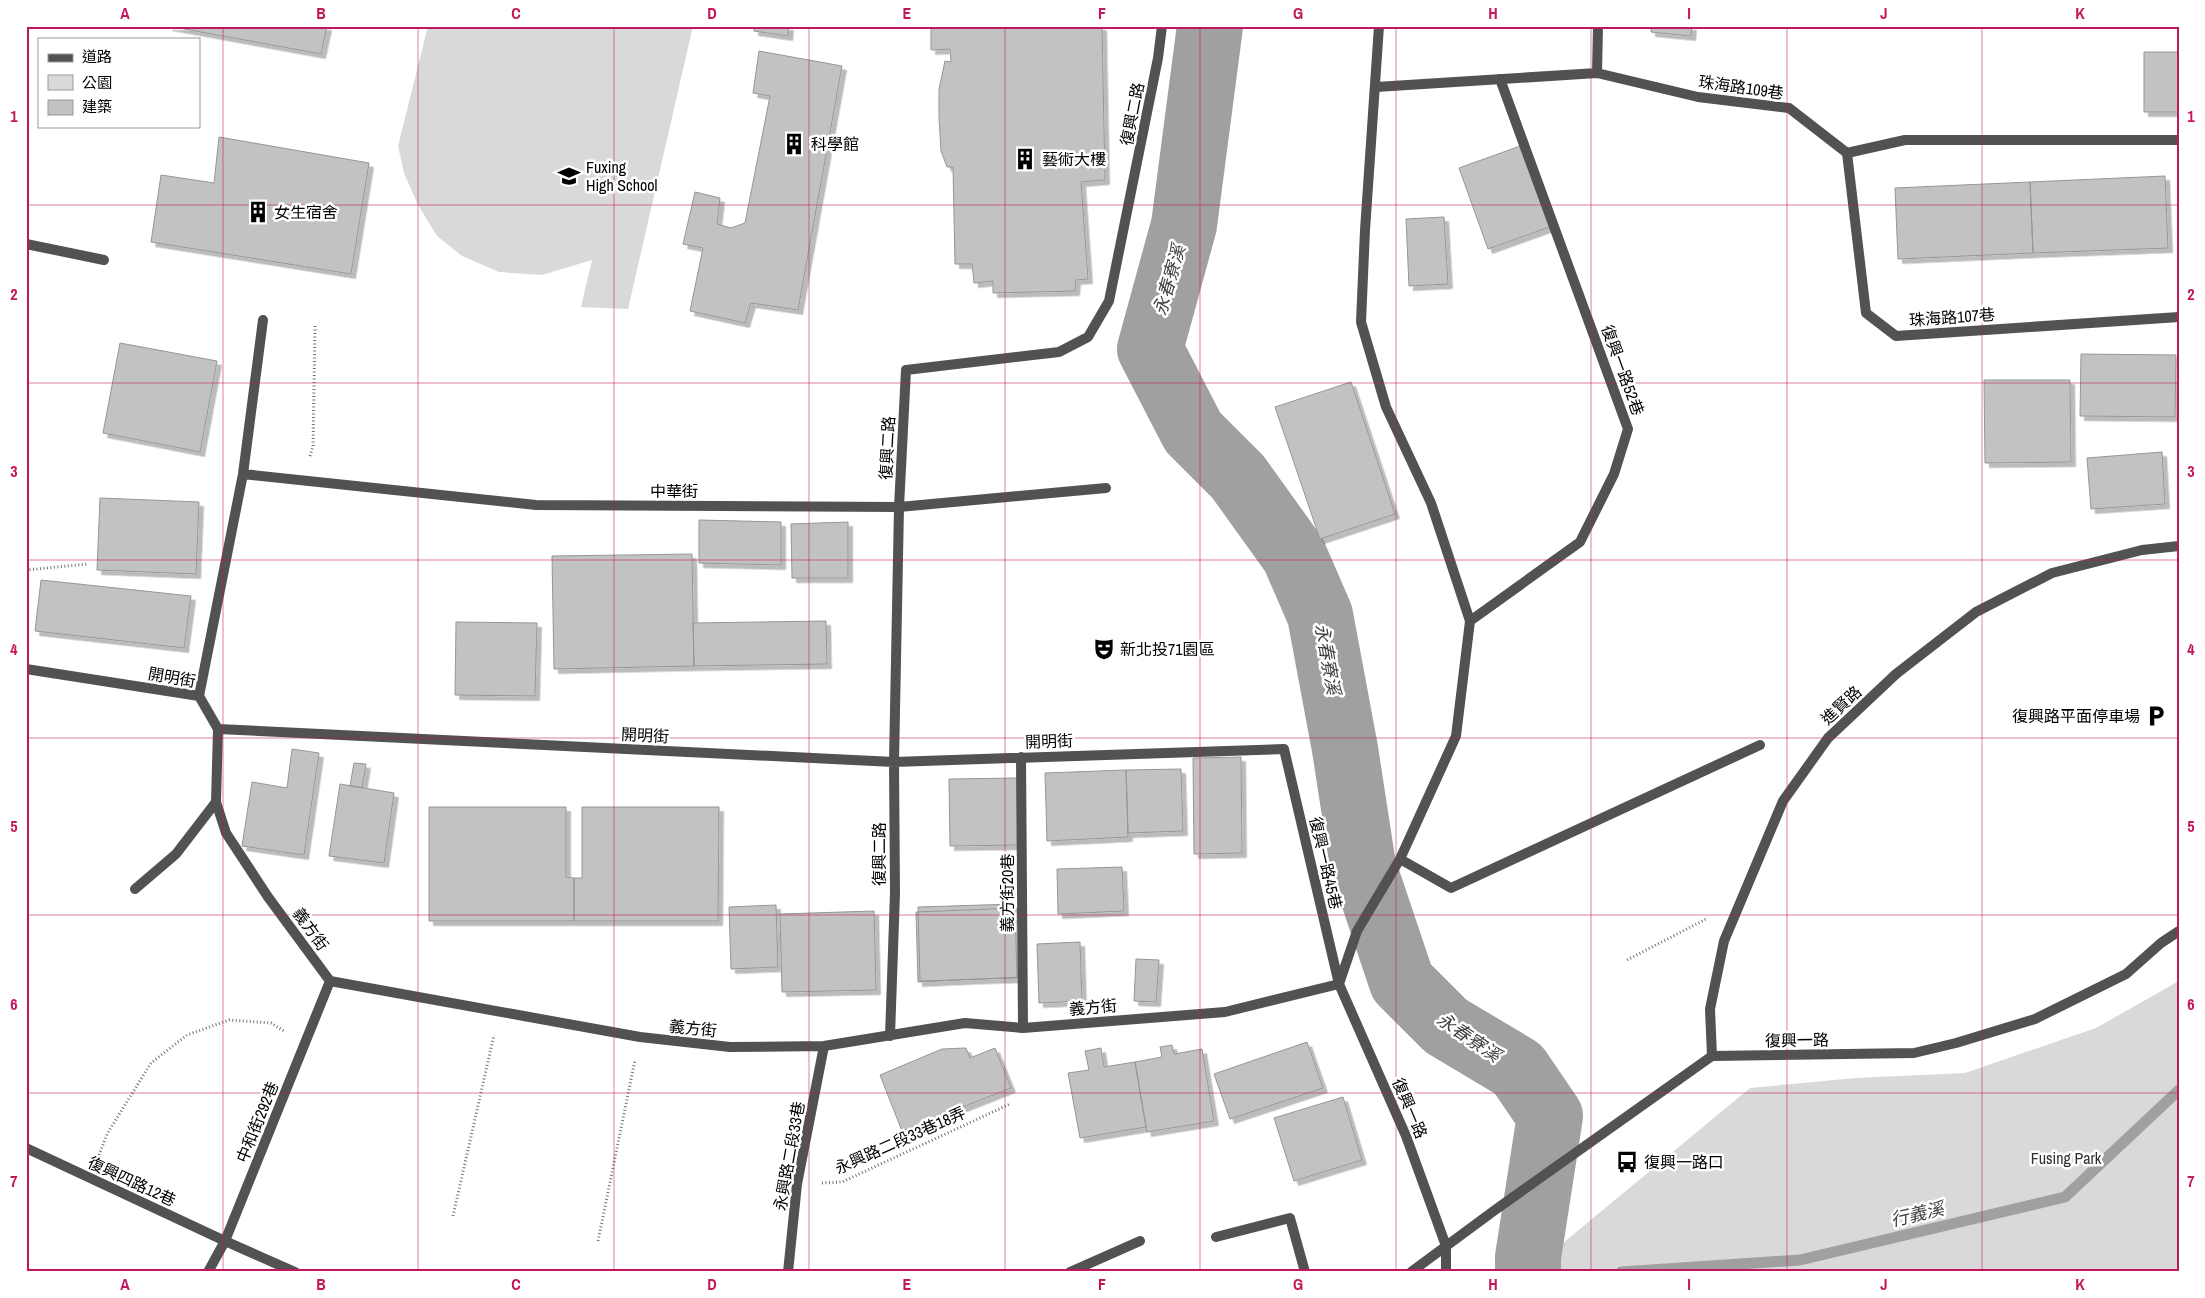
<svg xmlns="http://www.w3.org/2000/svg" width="2205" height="1298" viewBox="0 0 2205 1298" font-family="'Archivo Narrow','Noto Sans TC',sans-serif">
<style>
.green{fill:#d9d9d9}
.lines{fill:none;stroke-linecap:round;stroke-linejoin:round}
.stream{stroke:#a0a0a0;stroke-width:11}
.river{stroke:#a0a0a0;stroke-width:66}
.building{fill:#c2c2c2;stroke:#969696;filter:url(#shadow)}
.path{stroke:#747474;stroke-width:3;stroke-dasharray:1 2.5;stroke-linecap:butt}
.service{stroke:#525252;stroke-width:10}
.minor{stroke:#525252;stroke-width:10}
.grid{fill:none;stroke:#c2185b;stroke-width:1;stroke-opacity:0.55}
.labels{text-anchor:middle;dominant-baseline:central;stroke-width:5;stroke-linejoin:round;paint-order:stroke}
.street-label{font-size:16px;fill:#000;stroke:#fff}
.poi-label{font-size:16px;fill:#000;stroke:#fff;text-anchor:start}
.park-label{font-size:16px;fill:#303030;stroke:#fff}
.water-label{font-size:18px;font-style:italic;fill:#414141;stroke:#fff}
.neatline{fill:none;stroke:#c2185b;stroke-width:2}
.grid-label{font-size:16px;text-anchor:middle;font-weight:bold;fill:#c2185b}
</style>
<defs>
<filter id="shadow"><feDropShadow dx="4.5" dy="4.5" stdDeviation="0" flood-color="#0004"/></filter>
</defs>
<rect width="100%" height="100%" fill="#fff"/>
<path class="green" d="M428,26H693L628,309L581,307L592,260L542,275L499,272L462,256L437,236L418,205L404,173L398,146Z
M2179,981V1272H1528L1750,1088L1856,1078L1965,1073L2096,1028Z"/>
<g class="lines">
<path class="stream" d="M1621,1272L1800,1260L2065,1197L2179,1090"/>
<path class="river" d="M1210,26L1184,225L1150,349L1193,432L1238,477L1294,555L1320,615L1345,749L1363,866L1402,982L1446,1026L1518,1069L1550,1116L1528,1257V1272"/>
</g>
<path class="building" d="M168,26H327L321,54Z
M754,26H789L788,36L754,31Z
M931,26H1102L1105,180L1081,182L1088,279L1076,280L1075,291L993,293V281L974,283L972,264H955L953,167H947L941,151L939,117V89L945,61L951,62L950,49L931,50Z
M1651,26H1692L1691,36L1651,32Z
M759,51L842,66L798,310L751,303L745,323L690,311L703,248L683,244L695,192L720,198L717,224L731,228L745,223L770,96L753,93Z
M2144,52H2179V112H2144Z
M219,137L369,163L351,274L151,242L161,175L214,183Z
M1523,145L1552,226L1488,249L1459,168Z
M2165,176L2168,248L2033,253L2030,182Z
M2030,182L2033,253L1898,259L1895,188Z
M1444,217L1448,284L1409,286L1406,219Z
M120,343L217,361L200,452L103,433Z
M2081,354L2176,355L2175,417L2080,416Z
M1984,380H2070L2071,462L1985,463Z
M1351,382L1395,514L1320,539L1275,407Z
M2162,452L2165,504L2091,509L2087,458Z
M100,498L199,502L196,574L97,570Z
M699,520L781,522V565L699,563Z
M848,522V578H792L791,524Z
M692,554L694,666L554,669L552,556Z
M41,580L191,596L184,648L35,631Z
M826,621L827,664L694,666L693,623Z
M456,622L537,623L535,696L455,695Z
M292,749L319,753L304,855L242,846L252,782L287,788Z
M1241,757L1242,853L1194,854L1193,758Z
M354,763L366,764L362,788L350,786Z
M1181,769L1183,831L1128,833L1126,770Z
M1126,770L1128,837L1047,841L1045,773Z
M1017,778L1018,845L950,846L949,779Z
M340,784L394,793L384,863L329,856Z
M429,807H566V877L574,878V921H429Z
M582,807H719L718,921H574V878H582Z
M1122,867L1124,911L1058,914L1057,869Z
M1015,904L1017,978L920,981L918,907Z
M776,905L778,967L731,969L729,907Z
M1017,908L1021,977L918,982L916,912Z
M874,911L876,990L782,992L780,914Z
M1080,942L1082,1001L1039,1003L1037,944Z
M1136,959L1159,960L1156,1002L1134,1001Z
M1307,1042L1323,1088L1230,1119L1214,1074Z
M1172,1045L1174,1054L1202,1049L1214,1121L1147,1132L1135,1062L1162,1057L1160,1047Z
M966,1048L970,1058L995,1048L1011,1088L902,1131L880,1075L942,1049Z
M1101,1048L1104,1067L1135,1062L1146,1127L1080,1138L1068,1073L1089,1070L1085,1051Z
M1343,1097L1362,1160L1294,1181L1274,1118Z"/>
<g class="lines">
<path class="path" d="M310,456L313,446L315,326
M26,570L88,564
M1627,960L1706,919
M99,1155L107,1134L151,1063L187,1035L229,1020L271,1023L284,1031
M822,1183L842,1182L1010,1104
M453,1216L494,1035
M598,1241L635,1060"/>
<path class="service" d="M26,244L104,260
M243,474L536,505L899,507L1106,488
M1470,621L1580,542L1614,474L1628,429L1500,79
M26,669L199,696L218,729L894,762L1284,749L1339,984L1406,1136L1446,1246V1272
M199,696L243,474L263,320
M218,729L216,802L226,833L268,897L330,981L640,1037L730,1047L824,1046L965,1023L1023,1028L1225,1012L1339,984
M1021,757L1023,1028
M1400,859L1451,888L1760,745
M135,889L176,854L216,802
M1339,984L1357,931L1400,859L1456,736L1470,621L1431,503L1386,407L1361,322L1365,230L1379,26
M890,1036L895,893L894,762L899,507L906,370L1059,352L1088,337L1109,301L1158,58L1162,26
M1712,1056L1710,1009L1724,941L1783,801L1828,738L1896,674L1976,612L2052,573L2142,550L2179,546
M26,1148L225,1241L295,1272
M1216,1237L1290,1218L1305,1272
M208,1272L225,1241L330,981
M788,1272L797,1184L824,1046
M1070,1272L1140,1241"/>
<path class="minor" d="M1597,73L1598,26
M1376,87L1597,73L1698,97L1789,108L1847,153L1905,140H2179
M1847,153L1866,313L1896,336L2179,317
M1411,1272L1495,1210L1712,1056L1914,1053L1956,1043L2035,1019L2126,974L2161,943L2179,931"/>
</g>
<path class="grid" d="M223,26V1272M418,26V1272M614,26V1272M809,26V1272M1005,26V1272M1200,26V1272M1396,26V1272M1591,26V1272M1787,26V1272M1982,26V1272M26,205H2179M26,383H2179M26,560H2179M26,738H2179M26,915H2179M26,1093H2179"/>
<defs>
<g id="building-bare" transform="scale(1.725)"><path d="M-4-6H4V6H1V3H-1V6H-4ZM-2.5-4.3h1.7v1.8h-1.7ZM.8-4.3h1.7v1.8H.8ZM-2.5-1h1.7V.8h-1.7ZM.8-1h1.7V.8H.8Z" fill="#000" stroke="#fff" stroke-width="2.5" paint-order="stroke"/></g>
<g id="school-bare" transform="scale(1.725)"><path d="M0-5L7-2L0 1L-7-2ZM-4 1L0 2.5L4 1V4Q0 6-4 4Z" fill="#000" stroke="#fff" stroke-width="2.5" paint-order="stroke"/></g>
<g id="theatre-bare" transform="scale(1.725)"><path d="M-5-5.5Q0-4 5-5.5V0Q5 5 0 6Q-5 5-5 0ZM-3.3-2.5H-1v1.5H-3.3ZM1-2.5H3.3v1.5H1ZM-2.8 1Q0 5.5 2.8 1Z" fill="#000" stroke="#fff" stroke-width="2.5" paint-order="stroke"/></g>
<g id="parking-bare" transform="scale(1.725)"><path d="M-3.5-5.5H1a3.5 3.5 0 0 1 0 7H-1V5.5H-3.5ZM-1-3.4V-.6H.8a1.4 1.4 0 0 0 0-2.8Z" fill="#000" stroke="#fff" stroke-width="2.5" paint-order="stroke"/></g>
<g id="bus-bare" transform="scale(1.725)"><path d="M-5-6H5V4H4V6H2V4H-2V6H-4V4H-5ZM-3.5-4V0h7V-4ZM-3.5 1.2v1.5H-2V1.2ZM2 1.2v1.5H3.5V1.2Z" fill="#000" stroke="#fff" stroke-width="2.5" paint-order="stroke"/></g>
</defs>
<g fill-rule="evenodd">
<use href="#building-bare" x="794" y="144"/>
<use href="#building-bare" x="1025" y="159"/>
<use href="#school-bare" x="569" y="176"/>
<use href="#building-bare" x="258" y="212"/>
<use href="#theatre-bare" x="1104" y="649"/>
<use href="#parking-bare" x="2156" y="716"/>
<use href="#bus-bare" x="1627" y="1162"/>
</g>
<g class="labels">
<g class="street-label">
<text transform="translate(1741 87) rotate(8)">珠海路109巷</text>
<text transform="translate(1132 114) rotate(-79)">復興二路</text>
<text transform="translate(1952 317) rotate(-4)">珠海路107巷</text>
<text transform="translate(1623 370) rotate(70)">復興一路52巷</text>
<text transform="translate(887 448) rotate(-87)">復興二路</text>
<text x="674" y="491">中華街</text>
<text transform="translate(172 677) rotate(10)">開明街</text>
<text transform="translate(1841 705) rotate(-43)">進賢路</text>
<text transform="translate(645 735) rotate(3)">開明街</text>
<text transform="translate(1049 741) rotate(-2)">開明街</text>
<text transform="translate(879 854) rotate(-90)">復興二路</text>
<text transform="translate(1326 863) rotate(77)">復興一路45巷</text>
<text transform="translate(1007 893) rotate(-90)">義方街20巷</text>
<text transform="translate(311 929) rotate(54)">義方街</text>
<text transform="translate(1093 1007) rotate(-5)">義方街</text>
<text transform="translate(693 1028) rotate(6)">義方街</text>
<text transform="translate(1797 1040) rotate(-1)">復興一路</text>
<text transform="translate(1410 1108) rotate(67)">復興一路</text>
<text transform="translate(257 1122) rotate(-68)">中和街292巷</text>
<text transform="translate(900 1140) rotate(-24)">永興路二段33巷18弄</text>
<text transform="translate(789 1156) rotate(-80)">永興路二段33巷</text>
<text transform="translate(132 1181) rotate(25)">復興四路12巷</text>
</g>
<g class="poi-label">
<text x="811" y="144">科學館</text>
<text x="1042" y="159">藝術大樓</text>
<text x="586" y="167">Fuxing<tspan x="586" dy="18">High School</tspan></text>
<text x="274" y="212">女生宿舍</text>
<text x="1120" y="649">新北投71園區</text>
<text x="2140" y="716" text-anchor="end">復興路平面停車場</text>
<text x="1644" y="1162">復興一路口</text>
</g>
<g class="park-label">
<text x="2066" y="1158">Fusing Park</text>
</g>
<g class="water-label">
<text transform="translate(1169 280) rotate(-74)">永春寮溪</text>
<text transform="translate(1328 659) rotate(80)">永春寮溪</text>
<text transform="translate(1469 1037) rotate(34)">永春寮溪</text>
<text transform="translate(1917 1214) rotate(-13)">行義溪</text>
</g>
</g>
<rect width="2205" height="1298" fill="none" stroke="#ffffff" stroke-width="55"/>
<rect x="38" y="38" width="162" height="90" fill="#ffffff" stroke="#999999"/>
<rect x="48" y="54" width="25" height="8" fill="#525252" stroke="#999999"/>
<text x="82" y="62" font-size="15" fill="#000000">道路</text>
<rect x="48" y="75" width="25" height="15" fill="#d9d9d9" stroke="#999999"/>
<text x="82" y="88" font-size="15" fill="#000000">公園</text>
<rect x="48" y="100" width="25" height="15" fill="#c2c2c2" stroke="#999999"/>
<text x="82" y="112" font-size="15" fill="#000000">建築</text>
<rect x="28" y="28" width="2150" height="1242" class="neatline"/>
<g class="grid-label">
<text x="125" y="19">A</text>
<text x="321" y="19">B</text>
<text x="516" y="19">C</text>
<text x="712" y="19">D</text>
<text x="907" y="19">E</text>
<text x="1102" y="19">F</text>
<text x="1298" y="19">G</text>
<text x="1493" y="19">H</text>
<text x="1689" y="19">I</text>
<text x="1884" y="19">J</text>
<text x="2080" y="19">K</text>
<text x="14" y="122">1</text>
<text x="2191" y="122">1</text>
<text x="14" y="300">2</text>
<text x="2191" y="300">2</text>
<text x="14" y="477">3</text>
<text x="2191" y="477">3</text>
<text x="14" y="655">4</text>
<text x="2191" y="655">4</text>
<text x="14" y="832">5</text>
<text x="2191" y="832">5</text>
<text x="14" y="1010">6</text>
<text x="2191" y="1010">6</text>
<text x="14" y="1187">7</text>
<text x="2191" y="1187">7</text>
<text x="125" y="1290">A</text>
<text x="321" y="1290">B</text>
<text x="516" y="1290">C</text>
<text x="712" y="1290">D</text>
<text x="907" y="1290">E</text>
<text x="1102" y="1290">F</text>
<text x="1298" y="1290">G</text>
<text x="1493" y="1290">H</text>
<text x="1689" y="1290">I</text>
<text x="1884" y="1290">J</text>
<text x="2080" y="1290">K</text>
</g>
</svg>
